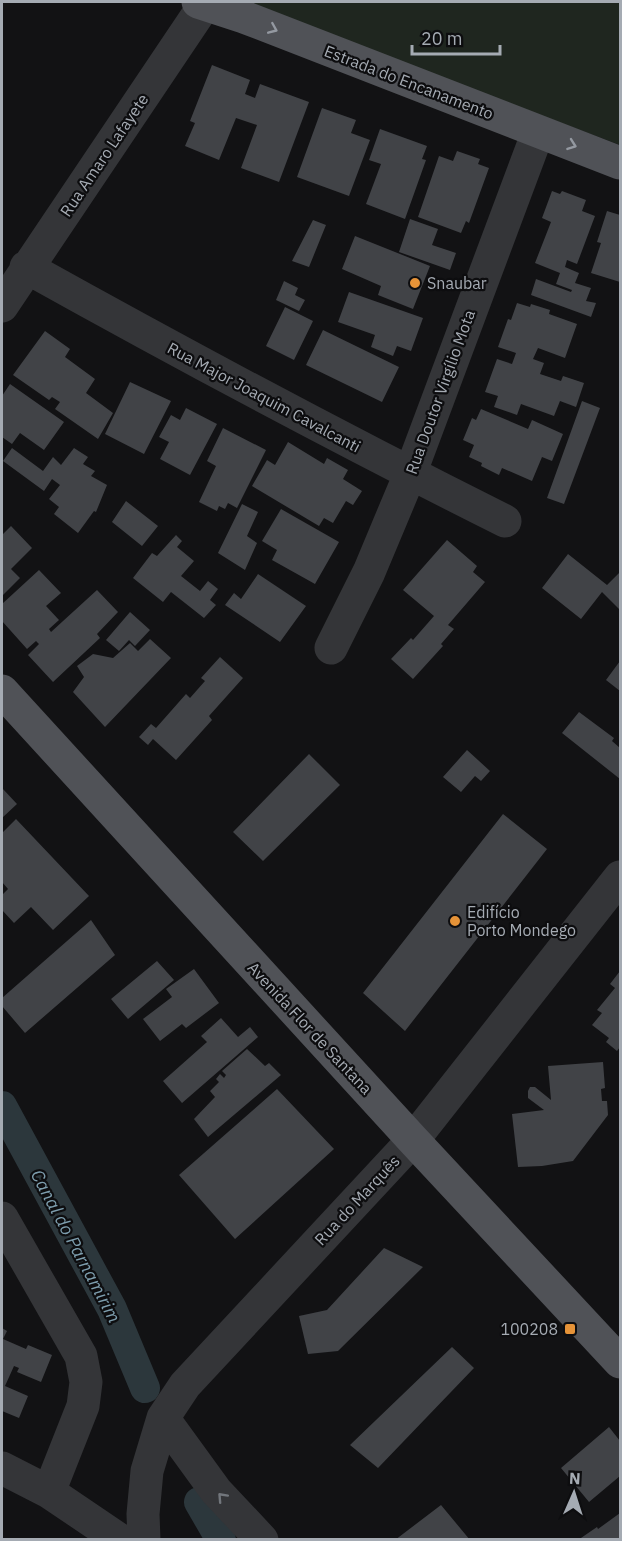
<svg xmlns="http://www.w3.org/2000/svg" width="622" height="1541" viewBox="0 0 622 1541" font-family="'IBM Plex Sans',sans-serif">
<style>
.green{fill:#1f261f}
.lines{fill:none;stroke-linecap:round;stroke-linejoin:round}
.canal{stroke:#2c373c;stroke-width:30}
.building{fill:#414347}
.minor{stroke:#343538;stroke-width:33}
.major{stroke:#505257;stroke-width:33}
.oneway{stroke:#9499a1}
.oneway2{stroke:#72767c}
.poi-dot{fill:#e69338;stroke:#0d0d0f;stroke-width:2}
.labels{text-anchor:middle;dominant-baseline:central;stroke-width:4.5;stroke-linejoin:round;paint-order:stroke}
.street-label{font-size:16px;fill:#a5abb3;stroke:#0d0d0f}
.poi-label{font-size:16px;fill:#a5abb3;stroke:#0d0d0f;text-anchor:start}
.water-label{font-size:18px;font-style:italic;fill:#7d9dad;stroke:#0d0d0f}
</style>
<rect width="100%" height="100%" fill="#121214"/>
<path class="green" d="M247,2H620V145L433,75Z"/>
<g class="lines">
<path class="canal" d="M2,1106L112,1309L145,1388
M199,1502L221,1540"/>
</g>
<path class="building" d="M212,65L250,80L245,94L255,98L260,84L309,102L279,182L241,168L257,125L236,118L219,160L185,146L195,123L190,121Z
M322,108L356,120L351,133L370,140L349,196L297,177Z
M380,129L427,146L422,159L426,160L405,219L366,204L381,164L369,160Z
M457,151L480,159L478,164L489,168L469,223L466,221L461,233L418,217L439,156L453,161Z
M552,191L560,194L562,191L586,200L582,211L595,216L577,264L567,260L565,267L579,273L575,283L591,288L586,301L596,303L591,317L531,295L536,279L571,292L572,290L556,284L560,273L535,263L551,222L542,218Z
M607,211L620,215V282L591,273L601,243L597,242Z
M410,219L438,229L432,245L456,253L450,270L399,252Z
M313,220L326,225L309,267L292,261Z
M355,236L430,266L413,309L378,295L381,286L342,269Z
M284,281L298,288L295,295L305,300L299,311L276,300Z
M349,292L423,318L411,351L397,346L393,356L371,347L375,335L338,322Z
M517,303L530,307L531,304L550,310L549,314L577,324L565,358L538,348L533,359L544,363L540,374L561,381L563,376L584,383L576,407L560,401L554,416L521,404L517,415L494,407L498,396L485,392L497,359L512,364L516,353L498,347L508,319L511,320Z
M285,307L313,321L294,360L266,346Z
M323,330L399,367L382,402L306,365Z
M45,331L70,349L65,357L95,379L86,393L113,413L98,439L55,409L60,402L52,397L49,400L13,375Z
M130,382L171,401L144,454L105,434Z
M10,384L64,422L44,450L20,433L12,444L2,437V396Z
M582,401L600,408L564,504L547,498Z
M186,408L217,424L190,475L160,459L169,442L159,437L171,415L180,420Z
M481,409L528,429L532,420L563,434L552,461L542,457L532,481L502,468L499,475L481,466L482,463L469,457L474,445L463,440L472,418L476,420Z
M223,428L266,450L237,508L228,503L225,509L219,506L217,511L199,502L216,466L207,461Z
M288,442L324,464L327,458L348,470L343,479L362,491L353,505L346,501L333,523L324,518L319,526L252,486L267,460L275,465Z
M12,448L43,471L53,457L61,465L74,448L88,457L83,464L95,471L91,476L107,485L96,512L94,511L78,533L54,514L59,507L49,499L60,485L52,479L44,491L3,461Z
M126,501L158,526L142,546L112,522Z
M242,504L258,512L247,536L257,543L245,570L218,553Z
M281,509L339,542L315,584L272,560L277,550L262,541Z
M11,526L32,548L11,569L20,578L2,596V535Z
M176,535L182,541L177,547L194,561L181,576L200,591L208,581L218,589L210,600L216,605L204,618L171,592L163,602L133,578L152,553L157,556Z
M447,540L477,566L473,572L485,582L448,625L454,629L441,644L443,646L413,679L391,659L411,638L413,640L434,616L403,590Z
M568,554L607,585L620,572V610L602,592L581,619L542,588Z
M39,570L61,593L46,606L59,620L49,629L51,632L97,590L118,612L97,634L100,638L53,682L28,655L39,644L36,641L27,649L2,621V604Z
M258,574L306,606L280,642L225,605L234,593L241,599Z
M130,612L150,630L135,646L129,640L119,651L106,640Z
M150,639L171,658L105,727L73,692L84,677L77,666L93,654L113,658L130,643L138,651Z
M220,657L243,678L209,716L212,720L176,760L153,739L148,745L139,737L151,724L156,728L186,694L190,698L205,681L201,678Z
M620,661V691L606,680Z
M579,712L614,738L612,741L620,748V779L562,733Z
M467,750L490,771L481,781L475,776L461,792L443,777Z
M309,754L340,785L263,861L233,832Z
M2,788L17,804L2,818Z
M503,814L547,849L405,1031L363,993Z
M16,819L89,896L53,930L31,907L14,923L2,910V895L8,889L2,882V833Z
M91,920L115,955L25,1033L2,1006V998Z
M157,961L174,980L128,1019L111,999Z
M194,969L219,1003L186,1028L182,1024L160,1041L143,1019L172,997L166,989Z
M620,971V1047L617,1051L606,1042L609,1038L592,1025L602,1013L597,1010L615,988L610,984Z
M221,1018L238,1037L250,1027L258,1037L182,1103L163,1081L207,1042L201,1036Z
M247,1049L265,1066L269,1063L281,1075L208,1137L194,1119L215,1097L210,1091L219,1082L216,1079L220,1074L224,1078L226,1075L222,1071Z
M603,1062L605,1088L601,1089L602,1101H607L608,1115L573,1161L542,1166L518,1167L512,1114L544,1110L528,1098V1091L530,1087H535L551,1100L548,1066Z
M277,1089L334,1149L235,1239L179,1175Z
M384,1248L423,1267L338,1351L308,1354L299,1316L327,1310Z
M2,1328L7,1331L3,1339L26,1349L28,1345L52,1355L41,1382L17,1372L19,1368L14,1366L5,1386L28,1396L19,1418L2,1411Z
M452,1347L474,1368L378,1468L350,1445Z
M609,1427L620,1441V1476L589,1502L561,1468Z
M441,1505L470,1540H395Z
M620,1513V1540H578L597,1527L598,1529Z"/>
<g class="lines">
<path class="minor" d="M26,267C184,355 343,440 505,521
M2,306L205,4
M331,648L369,572L410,474L538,132
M2,1218L81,1356L86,1382L83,1406L49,1492
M163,1418L216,1491L262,1540
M2,1468L49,1492L120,1540
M144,1540L143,1514L147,1471L163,1418L185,1385L413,1140L620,877"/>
<path class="major" d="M198,2L244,17L620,163
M2,691L413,1140L620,1362"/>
</g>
<defs><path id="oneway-chevron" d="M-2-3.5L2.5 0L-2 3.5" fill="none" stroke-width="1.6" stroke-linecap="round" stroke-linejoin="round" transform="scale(1.5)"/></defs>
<g class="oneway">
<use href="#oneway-chevron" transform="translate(273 29) rotate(23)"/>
<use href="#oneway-chevron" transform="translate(572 145) rotate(20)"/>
</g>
<use class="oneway2" href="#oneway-chevron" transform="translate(222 1497) rotate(-133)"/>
<g class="poi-dot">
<circle cx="415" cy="283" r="6"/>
<circle cx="455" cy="921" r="6"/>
<rect x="564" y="1323" width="12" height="12" rx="3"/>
</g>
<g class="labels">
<g class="street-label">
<text transform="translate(409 82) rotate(21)">Estrada do Encanamento</text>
<text transform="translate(104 155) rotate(-56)">Rua Amaro Lafayete</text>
<text transform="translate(440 392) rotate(-70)">Rua Doutor Virgílio Mota</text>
<text transform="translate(264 397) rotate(28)">Rua Major Joaquim Cavalcanti</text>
<text transform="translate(310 1028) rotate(47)">Avenida Flor de Santana</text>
<text transform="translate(357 1200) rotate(-47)">Rua do Marquês</text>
</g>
<g class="poi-label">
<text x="427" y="283">Snaubar</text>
<text x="467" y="912">Edifício<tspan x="467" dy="18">Porto Mondego</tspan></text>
<text x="558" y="1329" text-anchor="end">100208</text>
</g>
<g class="water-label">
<text transform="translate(76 1246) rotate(62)">Canal do Parnamirim</text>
</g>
</g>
<rect width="622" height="1541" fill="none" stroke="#a5abb3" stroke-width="6"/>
<g transform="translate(574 1493) rotate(3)" stroke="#0d0d0f" stroke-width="4.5" paint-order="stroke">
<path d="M0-4.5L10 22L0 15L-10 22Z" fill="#a5abb3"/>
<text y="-9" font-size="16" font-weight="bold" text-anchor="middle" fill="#a5abb3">N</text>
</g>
<path d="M412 45v9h88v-9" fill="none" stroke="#a5abb3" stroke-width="3"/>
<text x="421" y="45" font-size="18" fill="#a5abb3" stroke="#0d0d0f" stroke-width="4.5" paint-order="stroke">20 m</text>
</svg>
